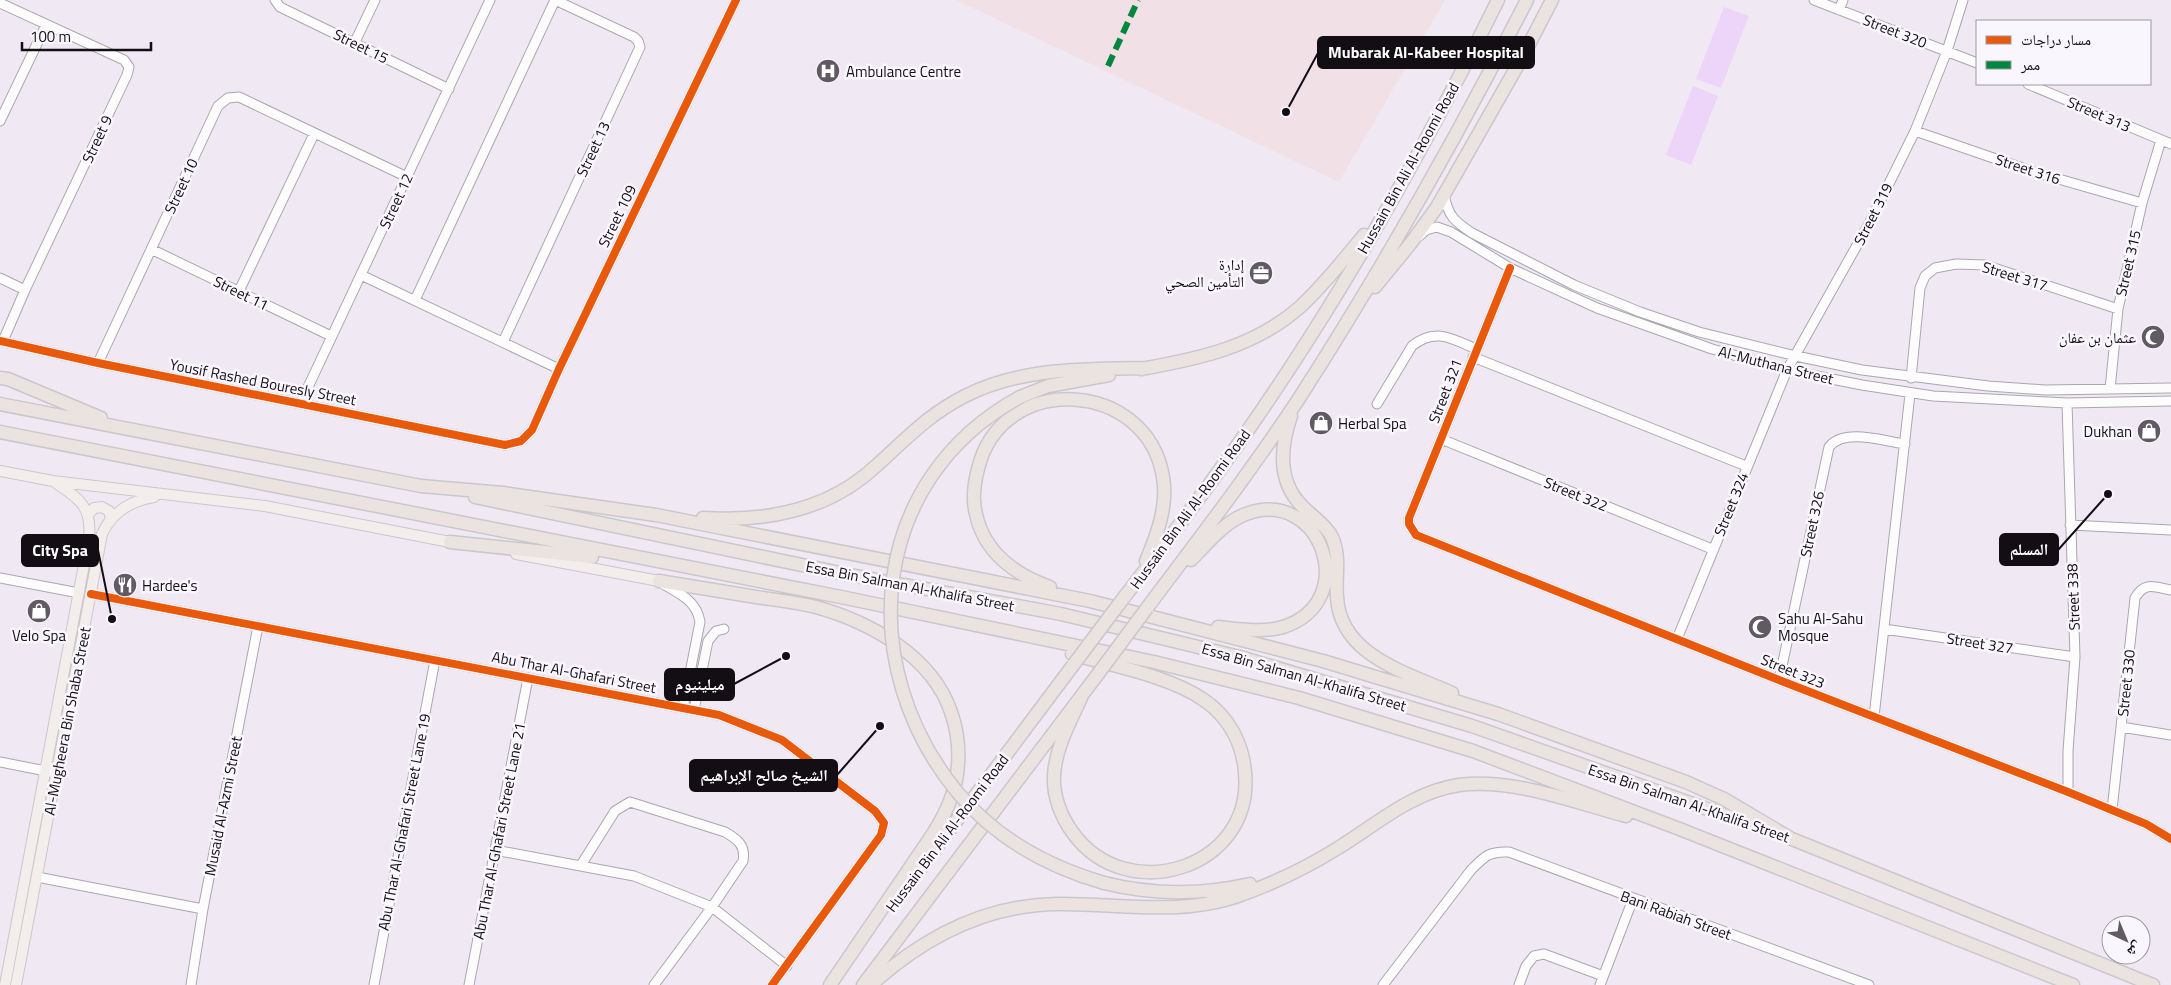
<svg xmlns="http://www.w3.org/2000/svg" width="2171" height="985" viewBox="0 0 2171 985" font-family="'Titillium Web','Noto Naskh Arabic',sans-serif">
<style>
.medical{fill:#f2e0e7}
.green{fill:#ecd5f8}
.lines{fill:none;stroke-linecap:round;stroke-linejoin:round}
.minor-casing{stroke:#aba6ae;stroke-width:11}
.major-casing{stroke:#cac7cc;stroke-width:12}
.highway-casing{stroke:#cac7cc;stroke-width:15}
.minor{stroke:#fdfcfd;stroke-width:9}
.major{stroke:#f3edeb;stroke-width:10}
.highway{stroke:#ebe3df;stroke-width:12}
.highway-bridge-casing{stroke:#cac7cc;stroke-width:15;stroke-linecap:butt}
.highway-bridge{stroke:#ebe3df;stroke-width:12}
.quiet{stroke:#00873e;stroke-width:6;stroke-dasharray:12 6;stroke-linecap:butt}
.cycleway-casing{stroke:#faf6fd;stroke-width:11}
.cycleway{stroke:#e8590c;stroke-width:8}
.labels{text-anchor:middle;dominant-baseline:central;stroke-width:5;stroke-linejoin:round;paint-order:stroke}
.street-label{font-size:15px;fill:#120e14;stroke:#faf6fd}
.poi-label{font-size:15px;fill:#120e14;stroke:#faf6fd;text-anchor:start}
.leader{fill:none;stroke:#120e14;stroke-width:2}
.callout-dot{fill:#120e14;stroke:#faf6fd;stroke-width:2}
.callout{fill:#120e14;stroke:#120e14;stroke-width:2}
.callout-label{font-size:16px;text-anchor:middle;font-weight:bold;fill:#fff}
</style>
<rect width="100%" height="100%" fill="#f0e9f4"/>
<path class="medical" d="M956,0H1445L1339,182Z"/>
<path class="green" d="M1724,7L1749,16L1721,88L1696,79Z
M1693,86L1718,96L1691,165L1666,155Z"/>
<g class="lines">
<g class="minor-casing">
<path id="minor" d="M275,0L280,7L449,89
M1814,0L1977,63
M0,3L124,60L129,67L127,75L25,290L3,341
M1839,10L1843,0
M354,44L375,0
M2028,84L2171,144
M0,121L46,25
M1915,131L2031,171L2142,203
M1444,194C1448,216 1454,221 1472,233L1574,285L1640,312L1699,332L1796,356L1862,370L1988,386L2045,390L2171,388
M1419,236L1426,230L1437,227L1451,232L1510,268L1597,308L1712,349L1787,370L1862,385L1933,396L2067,403L2171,401
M151,249L331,336
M1510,268L1409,518V524L1416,535L1779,680L2068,792L2146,824L2171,839
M361,275L559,369
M0,278L25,290
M239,291L314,134
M415,300L555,0
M0,341L98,363L505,445L521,441L532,430L559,369L736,0
M503,342L640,47L638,41L634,37L555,0
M1473,357L1746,466
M98,363L218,106L228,98L239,97L407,177
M1911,378L1920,288L1925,276L1935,268L1956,264L1985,265L2118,309
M2110,389L2118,309L2142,203L2161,140
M301,402L490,0
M2067,403L2075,657L2068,751V792
M1377,404L1412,346C1435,327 1453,339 1476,349
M1441,439L1712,549
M2070,525L2171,530
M0,578L79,593
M663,584C680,594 697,601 700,622L683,708
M91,594L719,715L782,740L875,811L884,823L881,835L772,985
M1884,629L2075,657
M1677,639L1787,370L1870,222L1915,131L1947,51L1963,0
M1779,680L1829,447C1844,428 1883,441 1905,444
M694,710L708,641L716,631L724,629
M1874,717L1910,394
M2121,727L2171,735
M0,762L51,772
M2112,810L2135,598C2145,581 2154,587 2171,590
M495,850L634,876L712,907L787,966
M581,865L615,811L630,802L725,832C737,839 746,845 743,861L712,907L654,985
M37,877L203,909
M191,985L203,909L258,626
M374,985L435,660
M469,985L528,678
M1383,985L1471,870C1485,856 1489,851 1509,852L1869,985
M1519,985L1526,966L1534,956L1544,954L1603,976
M1600,985L1633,899"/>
</g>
<g class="major-casing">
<path id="major" d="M0,471L53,481L265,506L455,543
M88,515L94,508L102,507L109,511L111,519
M516,554L659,581
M5,985L89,538C92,507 80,499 56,483
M16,985L102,534C112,512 130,501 154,497"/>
</g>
<g class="highway-casing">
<path id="highway" d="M1375,287L1411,243L1437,207L1523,56L1552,0
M1141,369C1198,359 1255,347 1300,307C1324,285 1344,259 1364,235
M0,378L8,379L101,418
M1020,397L1048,386L1109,375
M0,404L421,486L503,493L656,515L1090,601L1323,661L1498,714L1686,782L1724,799L1790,838
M1291,416C1280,448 1277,482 1303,507C1313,517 1326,525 1332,537C1341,557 1335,577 1337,597C1340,656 1408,673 1452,693
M0,432L846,598L1154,662L1299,698L1473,751L1677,828L2073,985
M475,497L845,574L1061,614L1240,657L1472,726L1761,828
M703,518C766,522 828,511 876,466C906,439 929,414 965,396C1022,367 1086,369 1148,368
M450,542L592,557
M1191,560C1207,544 1224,522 1246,514C1321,486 1362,602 1283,627C1263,633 1238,629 1218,627
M659,581C691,586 724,592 756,597C776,600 796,602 816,607C870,622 932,656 951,712C961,740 961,773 950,801C940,827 922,849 907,872C881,910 856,947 830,985
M1050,587C1015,575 984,552 976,514C972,499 974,484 978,469C1001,371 1147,379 1163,477C1168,506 1157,535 1146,561
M1122,600C1179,526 1235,452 1286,374C1364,256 1435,127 1498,0
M1147,608C1198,540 1251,471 1298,400C1381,271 1457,137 1527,0
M1072,654C1113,666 1169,676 1204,700C1229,717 1243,744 1245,773C1254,868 1127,908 1073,833C1061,817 1053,796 1054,776C1055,749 1070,722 1081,698
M1782,835L2153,985
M1104,883C1153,895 1202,895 1250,884
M906,888L1074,664
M863,985L1098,674
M871,985C924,937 985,905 1057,904C1117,903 1176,916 1235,897C1270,885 1306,868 1338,848C1377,824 1412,792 1459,785C1513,778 1574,802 1626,816"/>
</g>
<use href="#minor" class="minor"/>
<use href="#major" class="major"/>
<use href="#highway" class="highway"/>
<g class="highway-bridge-casing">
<path id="highway-bridge" d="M1020,397C869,479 853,666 958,793C996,838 1049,867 1104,883
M1074,664L1122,600
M1098,674L1147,608"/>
</g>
<use href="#highway-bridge" class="highway-bridge"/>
<path class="quiet" d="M1108,66L1138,0"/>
<g class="cycleway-casing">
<path id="cycleway" d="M1510,268L1409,518V524L1416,535L1779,680L2068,792L2146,824L2171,839
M0,341L98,363L505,445L521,441L532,430L559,369L736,0
M91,594L719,715L782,740L875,811L884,823L881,835L772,985"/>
</g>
<use href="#cycleway" class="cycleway"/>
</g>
<defs>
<g id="hospital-disc" transform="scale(1.25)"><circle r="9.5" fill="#605b62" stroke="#faf6fd"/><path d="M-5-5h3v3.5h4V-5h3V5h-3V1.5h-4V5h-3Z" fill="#fff"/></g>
<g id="office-disc" transform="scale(1.25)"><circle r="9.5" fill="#605b62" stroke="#faf6fd"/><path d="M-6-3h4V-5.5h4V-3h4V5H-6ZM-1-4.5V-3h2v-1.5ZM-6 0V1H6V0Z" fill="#fff"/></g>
<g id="mosque-disc" transform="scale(1.25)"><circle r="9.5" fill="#605b62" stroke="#faf6fd"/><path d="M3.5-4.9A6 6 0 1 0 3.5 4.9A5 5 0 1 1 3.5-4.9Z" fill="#fff"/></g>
<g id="shop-disc" transform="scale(1.25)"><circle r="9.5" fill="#605b62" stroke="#faf6fd"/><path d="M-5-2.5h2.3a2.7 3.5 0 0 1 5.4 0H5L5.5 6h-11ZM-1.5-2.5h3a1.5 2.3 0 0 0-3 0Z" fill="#fff"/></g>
<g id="restaurant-disc" transform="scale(1.25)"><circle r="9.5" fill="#605b62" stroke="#faf6fd"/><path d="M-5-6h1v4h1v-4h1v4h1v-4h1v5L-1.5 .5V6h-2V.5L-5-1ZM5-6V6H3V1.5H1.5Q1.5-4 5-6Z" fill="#fff"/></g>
</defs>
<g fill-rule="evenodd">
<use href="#hospital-disc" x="828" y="71"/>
<use href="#office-disc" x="1261" y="273"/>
<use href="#mosque-disc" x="2153" y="337"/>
<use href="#shop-disc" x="1321" y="423"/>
<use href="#shop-disc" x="2149" y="431"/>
<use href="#restaurant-disc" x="125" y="585"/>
<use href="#shop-disc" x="39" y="611"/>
<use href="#mosque-disc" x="1760" y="627"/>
</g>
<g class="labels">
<g class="street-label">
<text transform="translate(1895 31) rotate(21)">Street 320</text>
<text transform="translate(361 46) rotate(26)">Street 15</text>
<text transform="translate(2099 114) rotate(23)">Street 313</text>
<text transform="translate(97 139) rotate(-65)">Street 9</text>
<text transform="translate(593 149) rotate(-65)">Street 13</text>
<text transform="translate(1408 168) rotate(-61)">Hussain Bin Ali Al-Roomi Road</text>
<text transform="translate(2028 169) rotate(18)">Street 316</text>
<text transform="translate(181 186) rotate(-65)">Street 10</text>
<text transform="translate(396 201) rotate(-65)">Street 12</text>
<text transform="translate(1873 214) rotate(-63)">Street 319</text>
<text transform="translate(617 216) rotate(-64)">Street 109</text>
<text transform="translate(2128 263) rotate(-77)">Street 315</text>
<text transform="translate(2015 276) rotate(17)">Street 317</text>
<text transform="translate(241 293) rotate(26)">Street 11</text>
<text transform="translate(1776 365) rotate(14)">Al-Muthana Street</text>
<text transform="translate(263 382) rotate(11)">Yousif Rashed Bouresly Street</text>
<text transform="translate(1445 391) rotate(-69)">Street 321</text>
<text transform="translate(1576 494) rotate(22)">Street 322</text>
<text transform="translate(1731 504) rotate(-68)">Street 324</text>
<text transform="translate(1190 509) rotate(-54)">Hussain Bin Ali Al-Roomi Road</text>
<text transform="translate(1812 524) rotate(-78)">Street 326</text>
<text transform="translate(910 586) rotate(11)">Essa Bin Salman Al-Khalifa Street</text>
<text transform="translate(2073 597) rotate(-92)">Street 338</text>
<text transform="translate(1980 643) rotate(9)">Street 327</text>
<text transform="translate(1793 671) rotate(22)">Street 323</text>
<text transform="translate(574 672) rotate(11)">Abu Thar Al-Ghafari Street</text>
<text transform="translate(1304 677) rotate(16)">Essa Bin Salman Al-Khalifa Street</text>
<text transform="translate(2126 683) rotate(-84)">Street 330</text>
<text transform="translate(67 721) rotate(-79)">Al-Mugheera Bin Shaba Street</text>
<text transform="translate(1689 803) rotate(19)">Essa Bin Salman Al-Khalifa Street</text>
<text transform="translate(223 806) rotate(-79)">Musaid Al-Azmi Street</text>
<text transform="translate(404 822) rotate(-79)">Abu Thar Al-Ghafari Street Lane 19</text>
<text transform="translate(499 831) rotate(-79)">Abu Thar Al-Ghafari Street Lane 21</text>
<text transform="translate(947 833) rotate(-53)">Hussain Bin Ali Al-Roomi Road</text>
<text transform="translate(1676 915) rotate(20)">Bani Rabiah Street</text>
</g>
<g class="poi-label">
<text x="846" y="71">Ambulance Centre</text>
<text x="1244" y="264" text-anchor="end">إدارة<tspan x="1244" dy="17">التأمين الصحي</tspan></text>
<text x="2136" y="337" text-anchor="end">عثمان بن عفان</text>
<text x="1338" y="423">Herbal Spa</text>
<text x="2132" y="431" text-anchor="end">Dukhan</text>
<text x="142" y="585">Hardee's</text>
<text x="1778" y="618">Sahu Al-Sahu<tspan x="1778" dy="17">Mosque</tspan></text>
<text x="39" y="635" text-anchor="middle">Velo Spa</text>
</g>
</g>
<path class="leader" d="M1286 112L1318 53M2108 494L2058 550M112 619L98 550M786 656L734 684M880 726L837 775"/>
<g class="callout-dot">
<circle cx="1286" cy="112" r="5"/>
<circle cx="2108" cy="494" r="5"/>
<circle cx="112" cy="619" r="5"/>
<circle cx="786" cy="656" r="5"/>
<circle cx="880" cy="726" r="5"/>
</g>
<g class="callout">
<rect x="1318" y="37" width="216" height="31" rx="5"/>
<rect x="2000" y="534" width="58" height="31" rx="5"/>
<rect x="22" y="535" width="76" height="31" rx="5"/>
<rect x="665" y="669" width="69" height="31" rx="5"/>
<rect x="690" y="760" width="147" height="31" rx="5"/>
</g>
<g class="callout-label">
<text x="1426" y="58">Mubarak Al-Kabeer Hospital</text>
<text x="2029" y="555">المسلم</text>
<text x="60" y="556">City Spa</text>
<text x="700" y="690">ميلينيوم</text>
<text x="764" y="781">الشيخ صالح الإبراهيم</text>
</g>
<rect x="1976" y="20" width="175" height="65" fill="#faf6fd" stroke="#9d99a0"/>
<rect x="1986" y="36" width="25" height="8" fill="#e8590c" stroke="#9d99a0"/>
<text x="2021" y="45" font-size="15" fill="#120e14">مسار دراجات</text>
<rect x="1986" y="61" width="25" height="8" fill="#00873e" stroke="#9d99a0"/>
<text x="2021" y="70" font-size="15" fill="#120e14">ممر</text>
<g transform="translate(2126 940) rotate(136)"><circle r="24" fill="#faf6fd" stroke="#9d99a0"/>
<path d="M0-4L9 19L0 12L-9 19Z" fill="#605b62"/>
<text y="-8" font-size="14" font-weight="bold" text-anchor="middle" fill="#120e14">ش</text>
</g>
<path d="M22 42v8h129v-8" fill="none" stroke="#120e14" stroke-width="2.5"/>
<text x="30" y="42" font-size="15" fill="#120e14" stroke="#faf6fd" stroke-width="4" paint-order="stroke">100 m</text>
</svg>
